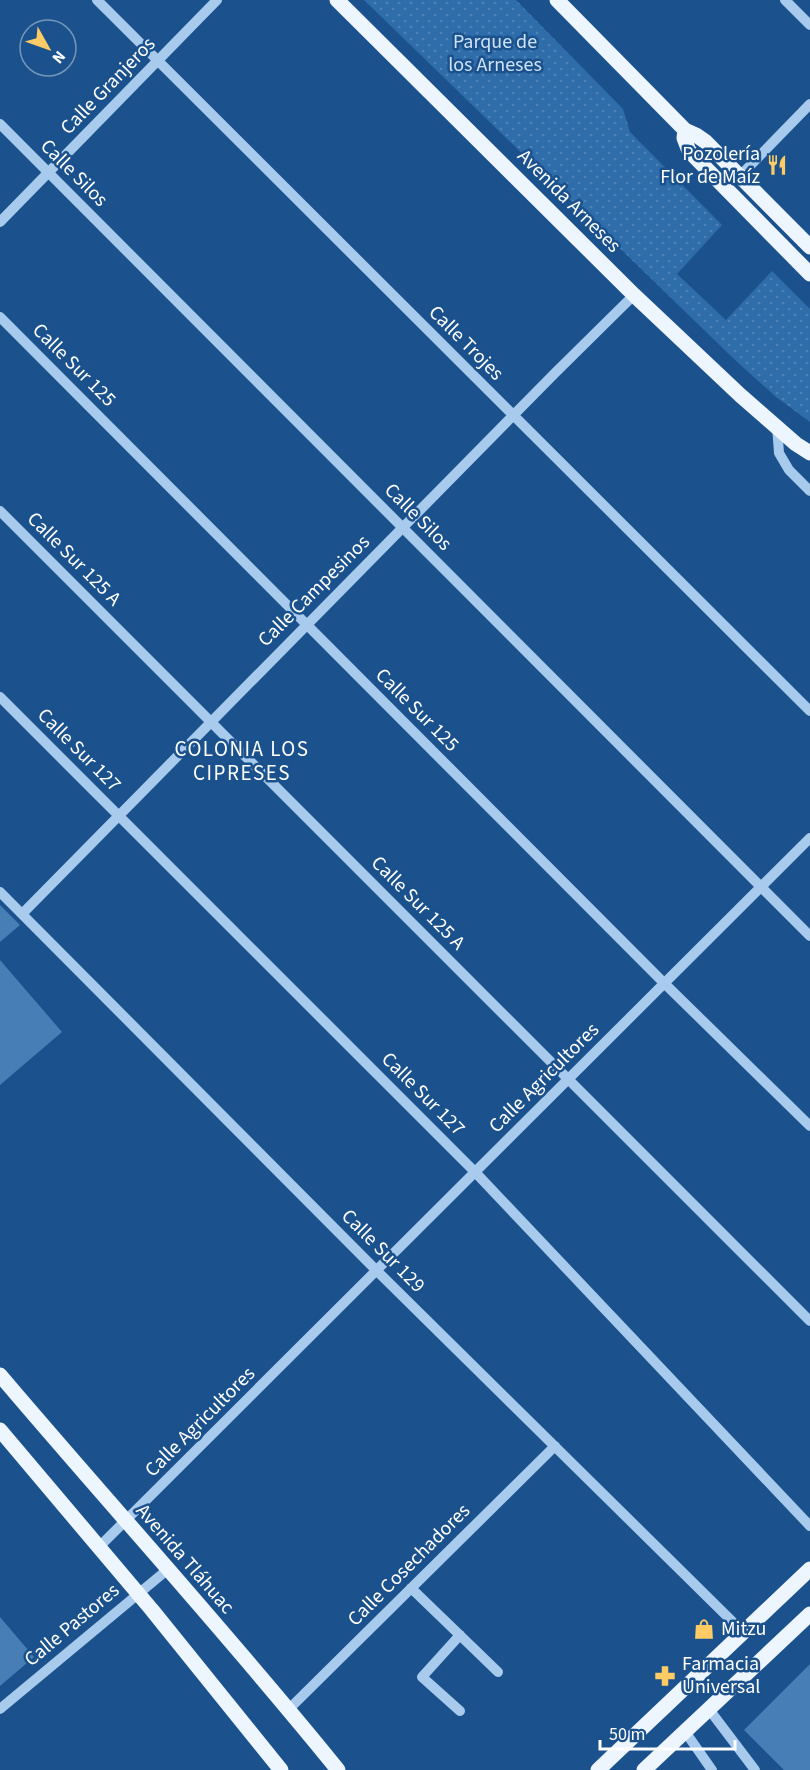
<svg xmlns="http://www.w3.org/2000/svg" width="810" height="1770" viewBox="0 0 810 1770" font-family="'Source Sans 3',sans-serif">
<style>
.park{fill:url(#park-dots)}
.building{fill:#487eb6}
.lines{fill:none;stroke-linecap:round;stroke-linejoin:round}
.minor{stroke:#a7caed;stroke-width:10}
.major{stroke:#edf5ff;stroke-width:15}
.labels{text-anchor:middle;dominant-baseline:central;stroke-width:5;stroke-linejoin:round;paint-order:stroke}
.park-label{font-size:20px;fill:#cde3f9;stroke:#1b518c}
.street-label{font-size:20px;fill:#fff;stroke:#1b518c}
.poi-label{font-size:20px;fill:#fff;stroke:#1b518c;text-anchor:start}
.neighbourhood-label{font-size:21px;letter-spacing:1.5px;fill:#fff;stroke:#1b518c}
</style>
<defs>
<pattern id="park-dots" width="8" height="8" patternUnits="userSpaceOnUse" patternTransform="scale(1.5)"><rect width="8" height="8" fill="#2e6caa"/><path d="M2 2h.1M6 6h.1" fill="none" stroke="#4d82b7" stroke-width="1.8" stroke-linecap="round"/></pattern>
</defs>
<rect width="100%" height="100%" fill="#1b518c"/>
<path class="park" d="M364,0H516L623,109L630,132L722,225L677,274L726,320L772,271L810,309V422L776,397L735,360Z"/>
<path class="building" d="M0,905L20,925L0,942Z
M0,960L62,1032L0,1085Z
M0,1617L34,1657L0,1686Z
M810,1664V1770H784L744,1730Z"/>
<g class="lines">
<path class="minor" d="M97,0L810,711
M785,0L810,25
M0,124L810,936
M740,176L810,104
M0,222L217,0
M0,317L664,983L810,1126
M777,426L779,453L789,470L810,491
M0,511L810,1321
M0,697L475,1172L810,1526
M0,892L377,1271L743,1632
M22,914L556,372L634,295
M99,1547L810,838
M411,1588L498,1672
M708,1708L755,1770
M0,1709L167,1570
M289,1709L555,1446
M460,1711L422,1677L460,1635
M684,1730L712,1770"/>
<path class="major" d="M337,0L634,295L740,395L796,444L810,453
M557,0L685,130L696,135L706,142L810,247
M685,130L684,138L689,151L810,274
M0,1375C112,1507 229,1635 338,1770
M0,1430L152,1610L281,1770
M598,1770L810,1569
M644,1770L810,1614"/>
</g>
<defs>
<g id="restaurant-bare" transform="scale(1.62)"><path d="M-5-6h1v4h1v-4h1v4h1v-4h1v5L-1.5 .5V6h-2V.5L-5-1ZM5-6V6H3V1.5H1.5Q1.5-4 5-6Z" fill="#fecb64" stroke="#1b518c" stroke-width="2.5" paint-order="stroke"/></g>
<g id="shop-bare" transform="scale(1.62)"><path d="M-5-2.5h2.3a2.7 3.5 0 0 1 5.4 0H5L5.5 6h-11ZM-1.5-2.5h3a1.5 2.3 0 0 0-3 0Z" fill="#fecb64" stroke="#1b518c" stroke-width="2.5" paint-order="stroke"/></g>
<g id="pharmacy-bare" transform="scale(1.62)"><path d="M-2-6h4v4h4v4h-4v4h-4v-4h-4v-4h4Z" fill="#fecb64" stroke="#1b518c" stroke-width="2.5" paint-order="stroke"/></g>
</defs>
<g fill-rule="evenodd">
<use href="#restaurant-bare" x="777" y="165"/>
<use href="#shop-bare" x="704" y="1629"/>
<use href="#pharmacy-bare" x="665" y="1676"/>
</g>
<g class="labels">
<g class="park-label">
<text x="495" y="42">Parque de<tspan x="495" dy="23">los Arneses</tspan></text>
</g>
<g class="street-label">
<text transform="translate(108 86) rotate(-46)">Calle Granjeros</text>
<text transform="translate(74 173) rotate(45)">Calle Silos</text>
<text transform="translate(569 201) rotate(45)">Avenida Arneses</text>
<text transform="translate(466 343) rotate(45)">Calle Trojes</text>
<text transform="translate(74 365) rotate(45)">Calle Sur 125</text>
<text transform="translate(418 517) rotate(45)">Calle Silos</text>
<text transform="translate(74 559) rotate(45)">Calle Sur 125 A</text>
<text transform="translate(314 591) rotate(-45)">Calle Campesinos</text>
<text transform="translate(417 710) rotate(45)">Calle Sur 125</text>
<text transform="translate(79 750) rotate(45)">Calle Sur 127</text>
<text transform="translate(418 903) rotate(45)">Calle Sur 125 A</text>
<text transform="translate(544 1078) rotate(-45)">Calle Agricultores</text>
<text transform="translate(423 1094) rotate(45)">Calle Sur 127</text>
<text transform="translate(383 1251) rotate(45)">Calle Sur 129</text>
<text transform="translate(200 1422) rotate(-45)">Calle Agricultores</text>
<text transform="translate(185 1559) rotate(49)">Avenida Tláhuac</text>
<text transform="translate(409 1565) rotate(-45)">Calle Cosechadores</text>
<text transform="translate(72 1625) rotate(-40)">Calle Pastores</text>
</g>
<g class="poi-label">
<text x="760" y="154" text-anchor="end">Pozolería<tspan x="760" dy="23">Flor de Maíz</tspan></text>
<text x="721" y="1629">Mitzu</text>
<text x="682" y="1664">Farmacia<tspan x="682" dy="23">Universal</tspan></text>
</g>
<g class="neighbourhood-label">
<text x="242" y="749">COLONIA LOS<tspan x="242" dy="24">CIPRESES</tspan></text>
</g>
</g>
<g transform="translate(48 48) rotate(130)"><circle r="28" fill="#1b518c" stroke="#7697ba" stroke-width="1.5"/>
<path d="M0-4.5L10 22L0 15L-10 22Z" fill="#fecb64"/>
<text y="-9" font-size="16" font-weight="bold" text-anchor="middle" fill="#ffffff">N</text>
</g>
<path d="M600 1740v9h135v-9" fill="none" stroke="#ffffff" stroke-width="3"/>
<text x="609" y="1740" font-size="18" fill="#ffffff" stroke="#1b518c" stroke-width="4.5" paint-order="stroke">50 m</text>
</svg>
